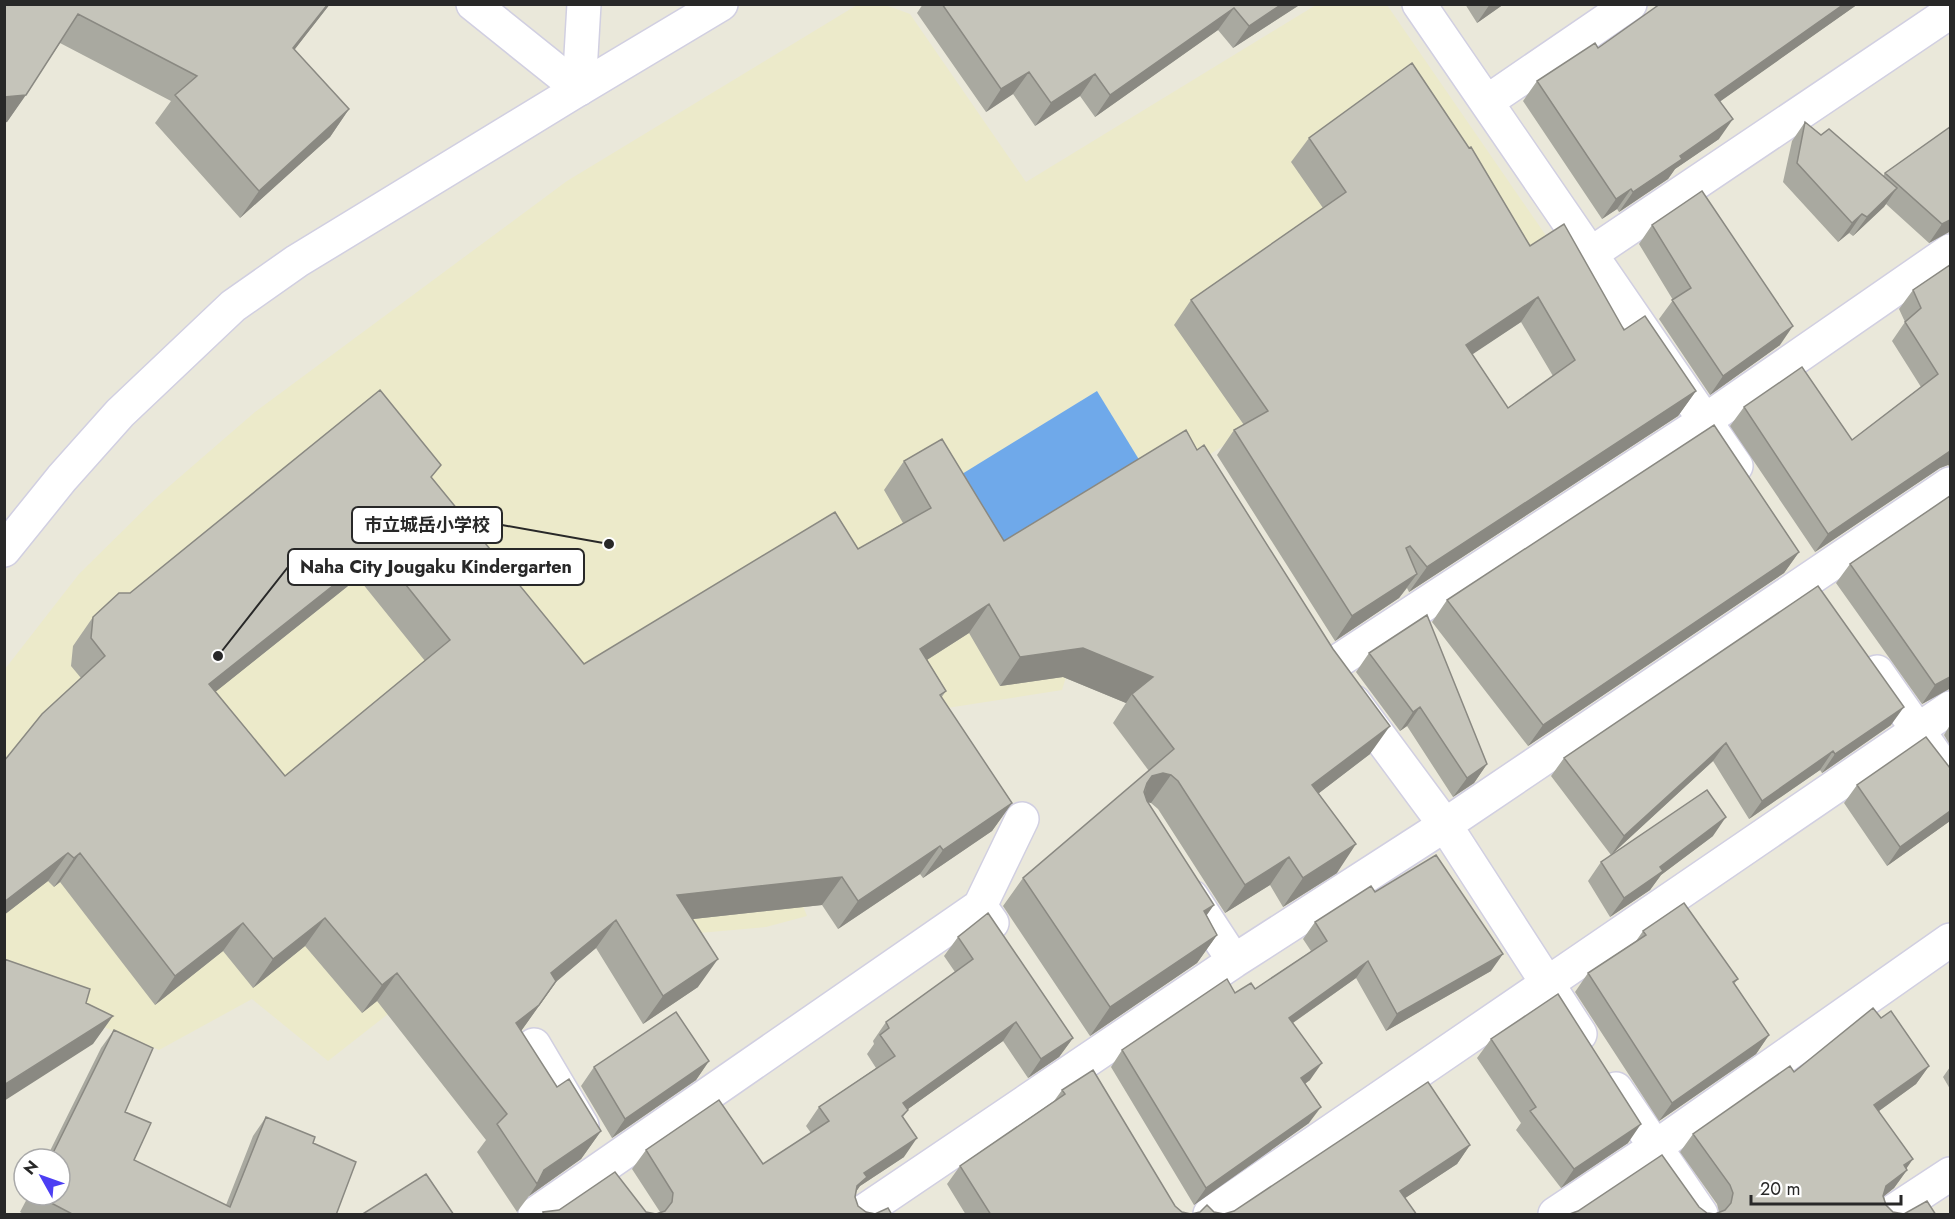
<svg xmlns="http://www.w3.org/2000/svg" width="1955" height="1219" viewBox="0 0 1955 1219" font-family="Jost,'Noto Sans JP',sans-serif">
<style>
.education{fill:#eceaca}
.water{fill:#6fa9ea}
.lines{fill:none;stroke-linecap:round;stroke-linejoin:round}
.minor-casing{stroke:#d1cfe1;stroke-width:36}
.tertiary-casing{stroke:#d1cfe1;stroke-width:36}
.secondary-casing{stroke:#d1cfe1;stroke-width:36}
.minor{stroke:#fff;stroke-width:33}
.tertiary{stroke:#fff;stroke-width:33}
.secondary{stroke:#fff;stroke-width:33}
.wall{fill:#a9a9a0;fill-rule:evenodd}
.shaded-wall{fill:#8a8982}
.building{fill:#c5c4ba;stroke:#8a8982;stroke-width:1.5;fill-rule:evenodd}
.leader{fill:none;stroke:#282828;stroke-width:2}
.callout-dot{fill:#282828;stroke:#fff;stroke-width:2}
.callout{fill:#fff;stroke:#282828;stroke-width:2}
.callout-label{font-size:18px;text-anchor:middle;font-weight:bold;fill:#282828}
</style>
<rect width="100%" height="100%" fill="#eae8da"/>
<path class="education" d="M857,5H885L910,14L1026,182L1316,5H1387L1549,240L1117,513L1062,690L947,708L775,835L807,916L766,927L688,934L568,873L328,1061L252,999L159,1050L5,986V669L79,574L158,496L255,412L567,181Z"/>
<path class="water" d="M1097,391L1146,471L984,569L936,490Z"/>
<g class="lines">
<g class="minor-casing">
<path id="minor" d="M1419,4L1736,466
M579,89L584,4
M1488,101L1630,4
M1592,253L1950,12
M1329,667L1706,420L1950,251
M1877,672L1950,776
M1354,702L1445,825L1580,1034
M1192,897L1234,961
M992,923L980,906L1022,819
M534,1045L582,1126
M1616,1089L1701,1214
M535,1214L980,906
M860,1214L1234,961L1445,825L1950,484
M1210,1214L1950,708
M1555,1214L1654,1148L1950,940
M1889,1214L1950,1174"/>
</g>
<g class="tertiary-casing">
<path id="tertiary" d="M4,550L62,478L120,413L233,306L297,261L579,89"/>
</g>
<g class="secondary-casing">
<path id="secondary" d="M473,4L579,89L721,4"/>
</g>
<use href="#minor" class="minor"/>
<use href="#tertiary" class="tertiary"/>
<use href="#secondary" class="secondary"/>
</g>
<path class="wall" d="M4,4H330L294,50L349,109L330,137L240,218L155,123L171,101L60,43L7,122Z
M923,4H1301L1233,48L1218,30L1095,117L1080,96L1035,126L1013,94L986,112L917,13Z
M1465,4H1504L1477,23Z
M1858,4L1720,101L1719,139L1675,169L1668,179L1619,212L1617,209L1602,219L1523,101L1537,81L1598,48Z
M1805,122L1821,135L1883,176L1885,173L1950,127V233L1949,232L1929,243L1886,204L1853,236L1849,233L1838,242L1783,182L1792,141Z
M1309,138L1530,246L1696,391L1678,416L1409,592L1407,588L1399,598L1335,641L1217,455L1234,430L1244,425L1174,325L1191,300L1323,208L1291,162ZM1521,322L1553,376L1508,408L1472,354Z
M1652,225L1780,345L1710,395L1659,319L1673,300L1639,244Z
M1950,265V466L1948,465L1940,468L1815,552L1730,426L1744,407L1852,440L1921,387L1892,341L1905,322L1899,309L1913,290Z
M904,461L1004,541L1370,754L1319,793L1337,873L1283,907L1270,885L1225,913L1158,809L1151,803L1148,802L1217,935L1197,963L1090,1036L1003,906L1023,878L1149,771L1113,723L1126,703L1063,677L1000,686L969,633L927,660L946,691L941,698L1012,803L992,831L923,878L920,874L838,929L822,905L693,919L698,987L643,1024L596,948L556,982L521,1031L557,1087L601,1131L581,1159L529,1196L517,1212L477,1152L486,1140L377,1001L362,1013L305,946L253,988L223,951L155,1005L60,882L54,887L48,881L4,915V761L81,678L71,666L73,646L93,617L130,593L432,478L584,664L858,549L903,523L884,490ZM358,578L425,661L285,776L215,692Z
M1950,496V690L1949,689L1922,704L1836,583L1850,564Z
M1799,552L1784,573L1528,746L1432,622L1447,600Z
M1369,653L1487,764L1474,783L1453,797L1407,726L1400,731L1356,672Z
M1891,725L1822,773L1820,770L1749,819L1713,761L1611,855L1551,776L1564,758Z
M1950,725V745L1944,735Z
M1950,768V821L1887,866L1844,803L1857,785Z
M1713,836L1661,875L1650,890L1610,917L1588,881L1601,862Z
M1375,892L1491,971L1386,1031L1356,978L1293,1023L1310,1080L1305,1084L1309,1123L1194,1205L1111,1067L1122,1050L1235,993L1255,989L1311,951L1303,939L1315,922Z
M1643,931L1738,979L1734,984L1769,1035L1756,1054L1659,1121L1575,992L1588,973L1636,941Z
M958,937L1073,1038L1059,1057L1028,1078L1003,1041L908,1109V1110L903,1117L904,1157L860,1186L855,1193V1197L858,1206L866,1212L892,1215H541L543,1212H646L656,1214L660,1212L632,1169L646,1150L763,1164L811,1133L806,1126L819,1107L876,1068L867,1054L874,1044L873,1041L886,1022L955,972L944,956Z
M1881,1018L1929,1066L1916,1084L1879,1111L1907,1170L1894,1188L1884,1196L1886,1205L1893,1212L1904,1214L1567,1215L1699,1207L1707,1213L1715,1214L1719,1212L1717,1204L1680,1152L1693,1134Z
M114,1030L125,1112L134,1160L226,1205L253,1136L266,1117L313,1143L336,1215H25L20,1212L29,1195H60V1159H46L101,1048Z
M1491,1039L1628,1143L1561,1188L1516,1130L1521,1123L1477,1058Z
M709,1061L696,1080L612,1138L581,1086L594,1067Z
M1950,1067V1089L1943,1077Z
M1062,1090L1175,1206L1182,1212L1191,1214L1214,1212L1224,1214L1470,1145L1457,1164L1405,1198L1417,1215H966L947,1184L960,1166L1054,1101Z"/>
<path class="shaded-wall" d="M328,4H330L274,76L293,48Z
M1282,4H1301L1233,48L1249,26Z
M1490,4H1504L1477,23Z
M1844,4H1858L1701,115L1715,95Z
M1234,8L1218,30L1095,117L1110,95Z
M1029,72L1013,94L986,112L1001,89Z
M1095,74L1080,96L1035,126L1051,103Z
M26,95L7,122L4,123V97Z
M349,109L330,137L240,218L259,191Z
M1733,119L1719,139L1675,169L1668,179L1619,212L1633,192L1680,156Z
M1897,188L1884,207L1853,236L1867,217Z
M1631,189L1617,209L1602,219L1616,199Z
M1862,214L1849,233L1838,242L1852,223Z
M1950,220V233L1949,232L1929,243L1942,224Z
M1538,297L1521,322L1449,370L1466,345Z
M1793,326L1780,345L1710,395L1723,376Z
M1696,391L1678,416L1409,592L1427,567Z
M1950,451V466L1948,465L1940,468L1815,552L1828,534Z
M378,550L358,578L189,713L209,684Z
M1799,552L1784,573L1528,746L1543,725Z
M1417,574L1399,598L1335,641L1352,616Z
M989,604L969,633L900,677L920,649Z
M1083,648L1153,677L1132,694L1126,703L1063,677L1000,686L1020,657Z
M1950,677V690L1949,689L1922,704L1935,685Z
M1420,707L1407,726L1400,731L1413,712Z
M1904,707L1891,725L1822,773L1835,754Z
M1390,726L1370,754L1293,813L1312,785Z
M1726,743L1713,761L1611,855L1624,836Z
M1833,751L1820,770L1749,819L1762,801Z
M1487,764L1474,783L1453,797L1467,778Z
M1163,773L1171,775L1151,803L1143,801L1147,783L1152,776Z
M1012,803L992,831L923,878L943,850Z
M1950,811V821L1887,866L1900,847Z
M1726,817L1713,836L1661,875L1650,890L1610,917L1624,898L1660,867Z
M1356,844L1337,873L1283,907L1303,878Z
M940,846L920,874L838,929L858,901Z
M68,853L48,881L4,915V902Z
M80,853L60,882L54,887L74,858Z
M1289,857L1270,885L1225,913L1245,885Z
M842,877L822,905L657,923L677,895Z
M1214,905L1194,933L1204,911Z
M325,918L305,946L253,988L273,959Z
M616,920L596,948L532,1002L551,973Z
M243,923L223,951L155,1005L175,976Z
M1217,935L1197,963L1090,1036L1110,1007Z
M1503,954L1491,971L1386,1031L1397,1014Z
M718,959L698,987L643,1024L663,996Z
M1368,961L1356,978L1277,1034L1289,1018Z
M397,973L377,1001L362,1013L382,985Z
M556,982L519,1034L516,1023Z
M113,1016L93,1044L4,1101V1085Z
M1016,1022L1003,1041L890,1122L903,1103Z
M1769,1035L1756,1054L1659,1121L1672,1103Z
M1073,1038L1059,1057L1028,1078L1041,1059Z
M709,1061L696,1080L612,1138L625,1119Z
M1322,1063L1310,1080L1289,1095L1301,1078Z
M1929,1066L1916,1084L1861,1124L1874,1105Z
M1321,1107L1309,1123L1194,1205L1206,1188Z
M1641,1124L1628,1143L1561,1188L1574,1169Z
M601,1131L581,1159L529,1196L537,1184L544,1170Z
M917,1138L904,1157L860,1186L853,1196L843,1205L864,1173Z
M1470,1145L1457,1164L1387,1210L1400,1191Z
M1913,1159L1904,1172L1907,1170L1894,1188L1873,1205L1886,1186L1904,1165Z"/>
<path class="building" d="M4,4H328L293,48L349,109L259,191L175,95L197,76L78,14L26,95L4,97Z
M942,4H1282L1249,26L1234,8L1110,95L1095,74L1051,103L1029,72L1001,89Z
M1660,4H1844L1715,95L1733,119L1680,156L1682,159L1633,192L1631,189L1616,199L1537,81L1595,43L1598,48Z
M1412,63L1469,148L1471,147L1530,246L1564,224L1624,330L1645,316L1696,391L1427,567L1410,546L1406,548L1417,574L1352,616L1234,430L1268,411L1191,300L1346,192L1309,138ZM1538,297L1575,360L1508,408L1466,345Z
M1805,122L1821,135L1829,129L1897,188L1867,217L1862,214L1852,223L1797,163Z
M1950,127V220L1942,224L1885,173Z
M1702,191L1793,326L1723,376L1672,300L1691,288L1652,225Z
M1950,265V451L1828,534L1744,407L1802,367L1852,440L1938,374L1905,322L1921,308L1913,290Z
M380,390L441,465L431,477L584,664L835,512L858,549L931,508L904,461L942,439L1004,541L1186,430L1197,450L1204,445L1333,649L1390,726L1312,785L1356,844L1303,878L1289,857L1245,885L1178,781L1171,775L1163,773L1152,776L1147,783L1144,792L1147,801L1214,905L1204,911L1217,935L1110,1007L1023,878L1174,749L1132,694L1153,677L1083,648L1020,657L989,604L920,649L946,691L940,695L1012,803L943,850L940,846L858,901L842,877L677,895L718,959L663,996L616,920L551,973L556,981L539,1005L516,1023L557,1087L569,1079L601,1131L544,1170L537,1184L497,1124L507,1114L397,973L382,985L325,918L273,959L243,923L175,976L80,853L74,858L68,853L4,902V761L42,714L105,656L91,638L93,617L119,593H130ZM378,550L450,640L285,776L209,684Z
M1714,425L1799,552L1543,725L1447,600Z
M1950,496V677L1935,685L1850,564Z
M1818,586L1904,707L1835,754L1833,751L1762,801L1726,743L1624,836L1564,758Z
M1427,615L1487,764L1467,778L1420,707L1413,712L1369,653Z
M1926,737L1950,768V811L1900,847L1857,785Z
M1707,790L1726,817L1660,867L1663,871L1624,898L1601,862Z
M1436,855L1503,954L1397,1014L1368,961L1289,1018L1322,1063L1301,1078L1321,1107L1206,1188L1122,1050L1227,979L1235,993L1251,983L1255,989L1327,941L1315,922L1371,886L1375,892Z
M1684,903L1738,979L1733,982L1769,1035L1672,1103L1588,973L1646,935L1643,931Z
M988,913L1073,1038L1041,1059L1016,1022L903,1103L908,1110L902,1116L917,1138L864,1173L867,1177L857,1186L855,1197L858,1206L866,1212L875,1214L888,1208L892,1215H544L543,1212L559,1210L615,1172L646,1212L656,1214L665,1211L672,1202L673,1193L646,1150L719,1100L763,1164L829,1121L819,1107L895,1056L880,1035L889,1028L886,1022L973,959L958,937Z
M4,959L90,989L86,1003L113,1016L4,1085Z
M1558,994L1641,1124L1574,1169L1530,1111L1536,1107L1491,1039Z
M1873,1008L1881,1018L1891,1011L1929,1066L1874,1105L1913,1159L1904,1165L1907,1170L1886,1186L1883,1196L1886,1205L1893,1212L1904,1214L1927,1201L1936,1215H1567L1578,1211L1662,1155L1699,1207L1707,1213L1715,1214L1725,1210L1731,1203L1733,1193L1730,1185L1693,1134L1790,1066L1794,1072Z
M676,1012L709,1061L625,1119L594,1067Z
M114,1030L153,1048L125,1112L151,1123L134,1160L230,1207L266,1117L315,1137L313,1143L356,1162L336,1215H74L36,1195H60V1159H50Z
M1093,1070L1175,1206L1182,1212L1191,1214L1200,1212L1207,1205L1214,1212L1224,1214L1234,1211L1428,1082L1470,1145L1400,1191L1417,1215H991L960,1166L1065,1094L1062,1090Z
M426,1174L454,1215H361Z"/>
<path class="leader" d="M609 544L502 525M218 656L288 567"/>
<g class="callout-dot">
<circle cx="609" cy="544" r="6"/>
<circle cx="218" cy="656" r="6"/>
</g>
<g class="callout">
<rect x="352" y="507" width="150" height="36" rx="6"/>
<rect x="288" y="549" width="296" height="36" rx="6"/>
</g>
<g class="callout-label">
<text x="427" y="531">市立城岳小学校</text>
<text x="436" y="573">Naha City Jougaku Kindergarten</text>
</g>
<rect width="1955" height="1219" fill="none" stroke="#282828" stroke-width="12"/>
<g transform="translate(42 1177) rotate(310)"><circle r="28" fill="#ffffff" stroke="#a9a9a9" stroke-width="1.5"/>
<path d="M0-4.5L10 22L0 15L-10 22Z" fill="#4c3ef3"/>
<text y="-9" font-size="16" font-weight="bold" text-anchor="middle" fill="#282828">N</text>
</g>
<path d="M1751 1195v9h150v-9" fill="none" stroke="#282828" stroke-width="3"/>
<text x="1760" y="1195" font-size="18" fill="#282828" stroke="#ffffff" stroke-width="4.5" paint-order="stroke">20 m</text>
</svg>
